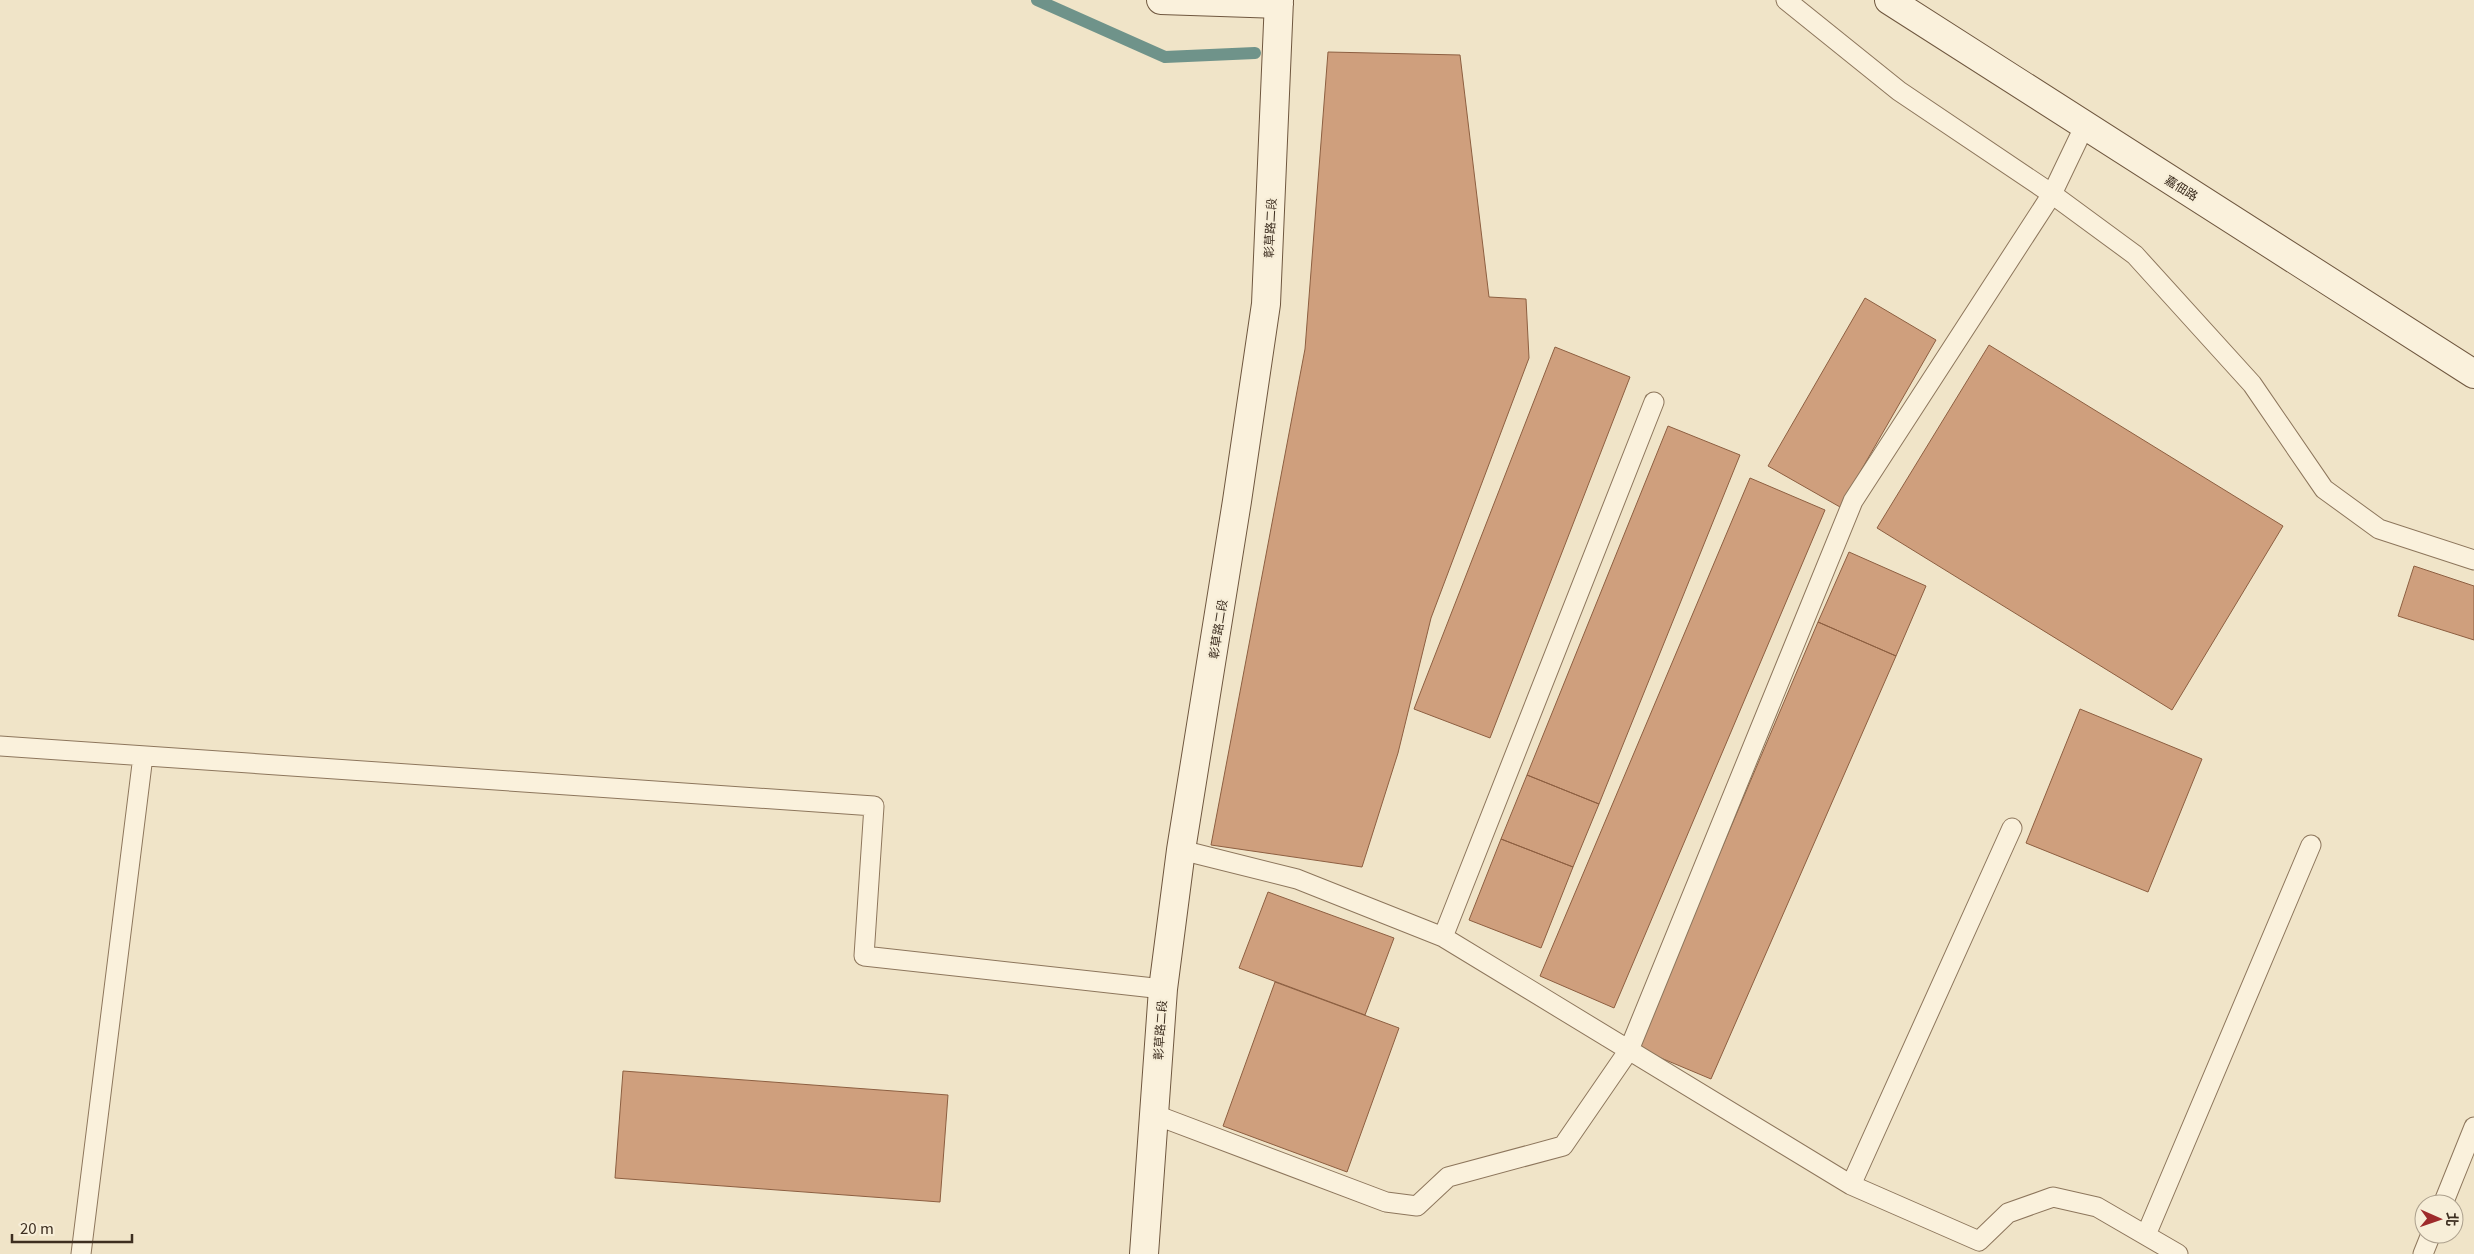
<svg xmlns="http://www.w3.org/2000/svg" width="2474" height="1254" viewBox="0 0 2474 1254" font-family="Georgia,'Noto Sans TC',serif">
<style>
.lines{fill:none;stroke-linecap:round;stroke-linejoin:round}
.stream{stroke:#6f938a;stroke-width:12}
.building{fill:#cf9f7d;stroke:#8d5f41}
.lane-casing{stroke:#8d765c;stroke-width:21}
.secondary-casing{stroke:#6f573f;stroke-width:30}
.lane{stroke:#faf1dc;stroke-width:19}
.secondary{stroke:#faf1dc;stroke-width:28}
.labels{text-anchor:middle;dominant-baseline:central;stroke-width:4.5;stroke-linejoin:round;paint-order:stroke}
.street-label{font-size:12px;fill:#3d2e20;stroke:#f7eed8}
</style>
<rect width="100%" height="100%" fill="#f0e4c8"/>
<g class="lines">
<path class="stream" d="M1037,0L1165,57L1255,53"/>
</g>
<path class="building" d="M1328,52L1460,55L1489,297L1526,299L1529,358L1431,618L1398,753L1362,867L1211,845L1305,349Z
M1865,298L1936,340L1840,507L1768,466Z
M1989,345L2283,526L2172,710L1877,528Z
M1555,347L1630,377L1490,738L1414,709Z
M1668,426L1740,455L1599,804L1527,775Z
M1750,478L1825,510L1614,1008L1540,976Z
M1849,552L1926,586L1896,656L1818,622Z
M2414,566L2474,586V640L2398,616Z
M1818,622L1896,656L1711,1079L1637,1048Z
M2080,709L2202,759L2148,892L2026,843Z
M1527,775L1599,804L1573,867L1501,839Z
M1501,839L1573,867L1541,948L1469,920Z
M1268,892L1394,938L1365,1015L1239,968Z
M1275,982L1399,1028L1347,1172L1223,1126Z
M623,1071L948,1095L940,1202L615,1178Z"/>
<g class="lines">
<g class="lane-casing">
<path id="lane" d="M1786,0L1899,91L2052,194L2135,255L2252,384L2324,489L2379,529L2474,560
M0,746L874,806L864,956L1163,989
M1181,850L1297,879L1443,937L1851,1185L1979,1241L2008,1213L2053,1197L2097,1207L2178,1254
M1443,937L1654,402
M1153,1114L1386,1202L1417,1206L1448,1177L1563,1146L1629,1050L1853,501L2052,194L2085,125
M1851,1185L2012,828
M2443,1204L2474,1127
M2146,1235L2311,845
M81,1254L143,756
M2423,1254L2431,1234"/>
</g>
<g class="secondary-casing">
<path id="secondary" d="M1161,0L1279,4
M1889,0L2474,374
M1144,1254L1163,989L1181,850L1237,501L1266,304L1279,0"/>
</g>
<use href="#lane" class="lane"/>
<use href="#secondary" class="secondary"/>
</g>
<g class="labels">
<g class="street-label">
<text transform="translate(2182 187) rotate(32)">嘉佃路</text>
<text transform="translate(1269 228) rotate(-87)">彰草路二段</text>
<text transform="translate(1217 629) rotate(-81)">彰草路二段</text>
<text transform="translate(1159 1030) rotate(-86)">彰草路二段</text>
</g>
</g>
<g transform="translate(2439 1219) rotate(92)"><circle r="24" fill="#f7eed8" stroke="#ada18e"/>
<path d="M0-4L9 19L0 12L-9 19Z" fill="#9e2a2b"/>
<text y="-8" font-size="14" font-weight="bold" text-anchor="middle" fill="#3d2e20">北</text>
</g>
<path d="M12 1234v8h120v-8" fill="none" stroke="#3d2e20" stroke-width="2.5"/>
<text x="20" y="1234" font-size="15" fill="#3d2e20" stroke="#f7eed8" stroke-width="4" paint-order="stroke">20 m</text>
</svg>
